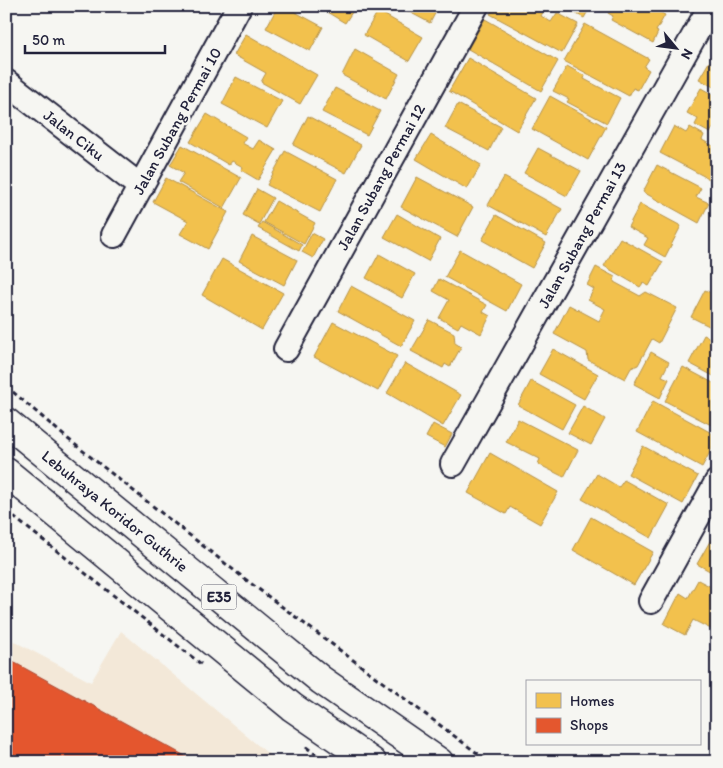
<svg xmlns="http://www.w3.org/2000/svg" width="723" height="768" viewBox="0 0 723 768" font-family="Itim,sans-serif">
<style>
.built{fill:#f3e8d8}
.homes{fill:#f2c14e;stroke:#b49148}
.shops{fill:#e4572e;stroke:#aa4732}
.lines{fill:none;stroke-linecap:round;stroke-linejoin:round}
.minor-casing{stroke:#22223b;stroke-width:28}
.highway-casing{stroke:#22223b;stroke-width:31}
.path{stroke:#22223b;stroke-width:3;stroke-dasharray:5 4;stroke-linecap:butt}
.minor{stroke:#f6f6f2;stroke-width:24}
.highway{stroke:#f6f6f2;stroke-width:28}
.labels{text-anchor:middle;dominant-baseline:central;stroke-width:5;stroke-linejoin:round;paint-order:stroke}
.shield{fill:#f6f6f2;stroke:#626272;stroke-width:1}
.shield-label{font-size:15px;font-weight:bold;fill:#22223b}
.street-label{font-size:16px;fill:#22223b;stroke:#f6f6f2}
</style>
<rect width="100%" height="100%" fill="#f6f6f2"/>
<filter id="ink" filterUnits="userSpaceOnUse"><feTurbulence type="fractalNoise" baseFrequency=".02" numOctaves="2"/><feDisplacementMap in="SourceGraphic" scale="10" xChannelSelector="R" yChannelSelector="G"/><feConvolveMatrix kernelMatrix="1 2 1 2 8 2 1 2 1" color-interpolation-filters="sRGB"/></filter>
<g filter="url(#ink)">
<path class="built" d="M121,631L278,762H6V637L91,682Z"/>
<path class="homes" d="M278,6H284L323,27L310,51L266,28Z
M317,6H356L345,23Z
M398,6H439L430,23Z
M494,6H536L544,10L541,16L551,22L557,13L578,24L562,53L490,14Z
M562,6H591L584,18Z
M612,6H650L665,15L656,31L658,32L653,43L611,20L613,16L608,13Z
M378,11L423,37L409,61L364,35Z
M485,19L558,61L541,91L468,49Z
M585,24L649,59L644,67L649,70L638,90L633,88L629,96L564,61Z
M246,34L317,75L300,104L261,82L266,73L234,55Z
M355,49L399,74L386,99L342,75Z
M717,56V89L699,79L709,62L712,64Z
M468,58L536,98L517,131L449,91Z
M567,66L585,76L584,79L620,98L607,123L567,102L569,99L553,91Z
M236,77L282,101L267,128L222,104Z
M335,88L380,111L367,135L322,112Z
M701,88L717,97V130L713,128L710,133L695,125L698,119L687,113Z
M550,96L606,127L588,160L532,129Z
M458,104L501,127L489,151L445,128Z
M207,114L246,137L242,143L253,149L259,140L276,150L258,180L241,170L243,167L232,161L229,165L190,142Z
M308,116L361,145L346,173L293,145Z
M674,126L686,133L690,127L704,135L702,140L717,148V183L660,153Z
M431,135L481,165L467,189L416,159Z
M182,145L241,178L224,208L178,182L184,173L170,165Z
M538,148L581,171L567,196L524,173Z
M285,151L337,179L320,212L267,185Z
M657,165L701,188L696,197L709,203L699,223L643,192Z
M417,177L473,207L457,237L401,207Z
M504,177L562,209L546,237L488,205Z
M166,178L228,212L208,249L180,234L188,221L153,202Z
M257,189L273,198L259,224L243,215Z
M276,201L315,223L304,244L264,222Z
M640,204L681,226L665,257L644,245L648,238L628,227Z
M397,214L440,239L428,261L384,237Z
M496,215L546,243L532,268L482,240Z
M262,222L302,245L299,251L258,228Z
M312,233L323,239L313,258L302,252Z
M252,236L297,260L284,285L239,261Z
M620,238L663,262L649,286L643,283L640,287L604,266Z
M460,250L521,284L507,311L445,277Z
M379,254L415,274L402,298L366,278Z
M222,259L283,293L262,330L202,295Z
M596,267L615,277L614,282L640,296L646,292L677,308L659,343L652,339L638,365L631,368L625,379L588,360L587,352L554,334L569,305L599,321L605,309L588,300L594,289L587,285Z
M439,279L487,305L483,312L490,316L481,334L461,323L458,328L439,318L449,300L433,291Z
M351,286L415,321L401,346L338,311Z
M705,290L717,296V330L691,317Z
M429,320L454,333L455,343L461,347L450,367L445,364L443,368L411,351Z
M333,322L397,356L378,391L314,357Z
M704,335L717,341V378L689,363Z
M553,349L598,374L584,399L539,374Z
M651,352L669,362L662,376L669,379L660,398L634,384Z
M405,363L461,395L443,426L387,393Z
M683,367L717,385V428L665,401Z
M531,381L575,405L562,429L518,405Z
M653,401L717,436V439L702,467L637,432Z
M583,406L605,419L591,445L568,433Z
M518,419L578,450L564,477L538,464L540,459L506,442Z
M433,424L452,434L445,447L426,437Z
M643,446L698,476L683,504L628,474Z
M490,453L558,492L540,524L510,507L506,514L468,493Z
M597,474L619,487L624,480L669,505L651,538L582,499Z
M591,517L653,552L634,585L573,550Z
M713,536L717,539V575L697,564Z
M698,580L717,590V632L693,620L685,635L664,624L680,593L688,598Z"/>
<path class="shops" d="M6,658L196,762H23L6,752Z"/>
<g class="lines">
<g class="minor-casing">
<path id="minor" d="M6,82L141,187
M114,235L239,6
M286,349L476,6
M453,464L711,6
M651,601L717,482"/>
</g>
<g class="highway-casing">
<path id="highway" d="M6,422L321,680L439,762
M6,472L292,707L372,762"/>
</g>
<path class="path" d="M6,386L68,439L245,579L489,762
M6,511L201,664
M306,747L326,762"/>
<use href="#minor" class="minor"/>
<use href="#highway" class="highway"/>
</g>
</g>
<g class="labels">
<rect class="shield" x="201.5" y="584.5" width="35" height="25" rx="4"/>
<g class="shield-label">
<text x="219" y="597">E35</text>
</g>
<g class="street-label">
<text transform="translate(177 121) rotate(-61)">Jalan Subang Permai 10</text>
<text transform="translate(74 135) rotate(38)">Jalan Ciku</text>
<text transform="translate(381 177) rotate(-61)">Jalan Subang Permai 12</text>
<text transform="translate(582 235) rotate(-61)">Jalan Subang Permai 13</text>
<text transform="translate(115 511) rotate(39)">Lebuhraya Koridor Guthrie</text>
</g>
</g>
<rect width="723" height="768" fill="none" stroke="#f6f6f2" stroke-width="25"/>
<rect x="12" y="12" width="698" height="743" fill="none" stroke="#22223b" stroke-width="2" filter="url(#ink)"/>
<rect x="526" y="680" width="175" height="65" fill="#f6f6f2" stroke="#a1a1a9"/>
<rect x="536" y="693" width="25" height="15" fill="#f2c14e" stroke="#a1a1a9"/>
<text x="570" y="706" font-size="15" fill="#22223b">Homes</text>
<rect x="536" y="718" width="25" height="15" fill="#e4572e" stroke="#a1a1a9"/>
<text x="570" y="730" font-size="15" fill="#22223b">Shops</text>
<g transform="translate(676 48) rotate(119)" stroke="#f6f6f2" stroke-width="4" paint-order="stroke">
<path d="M0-4L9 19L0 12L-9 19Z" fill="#22223b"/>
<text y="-8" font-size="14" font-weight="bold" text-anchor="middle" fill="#22223b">N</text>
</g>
<path d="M25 45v8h140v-8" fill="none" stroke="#22223b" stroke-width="2.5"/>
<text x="32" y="45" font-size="15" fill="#22223b" stroke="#f6f6f2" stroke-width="4" paint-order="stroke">50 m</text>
</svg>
